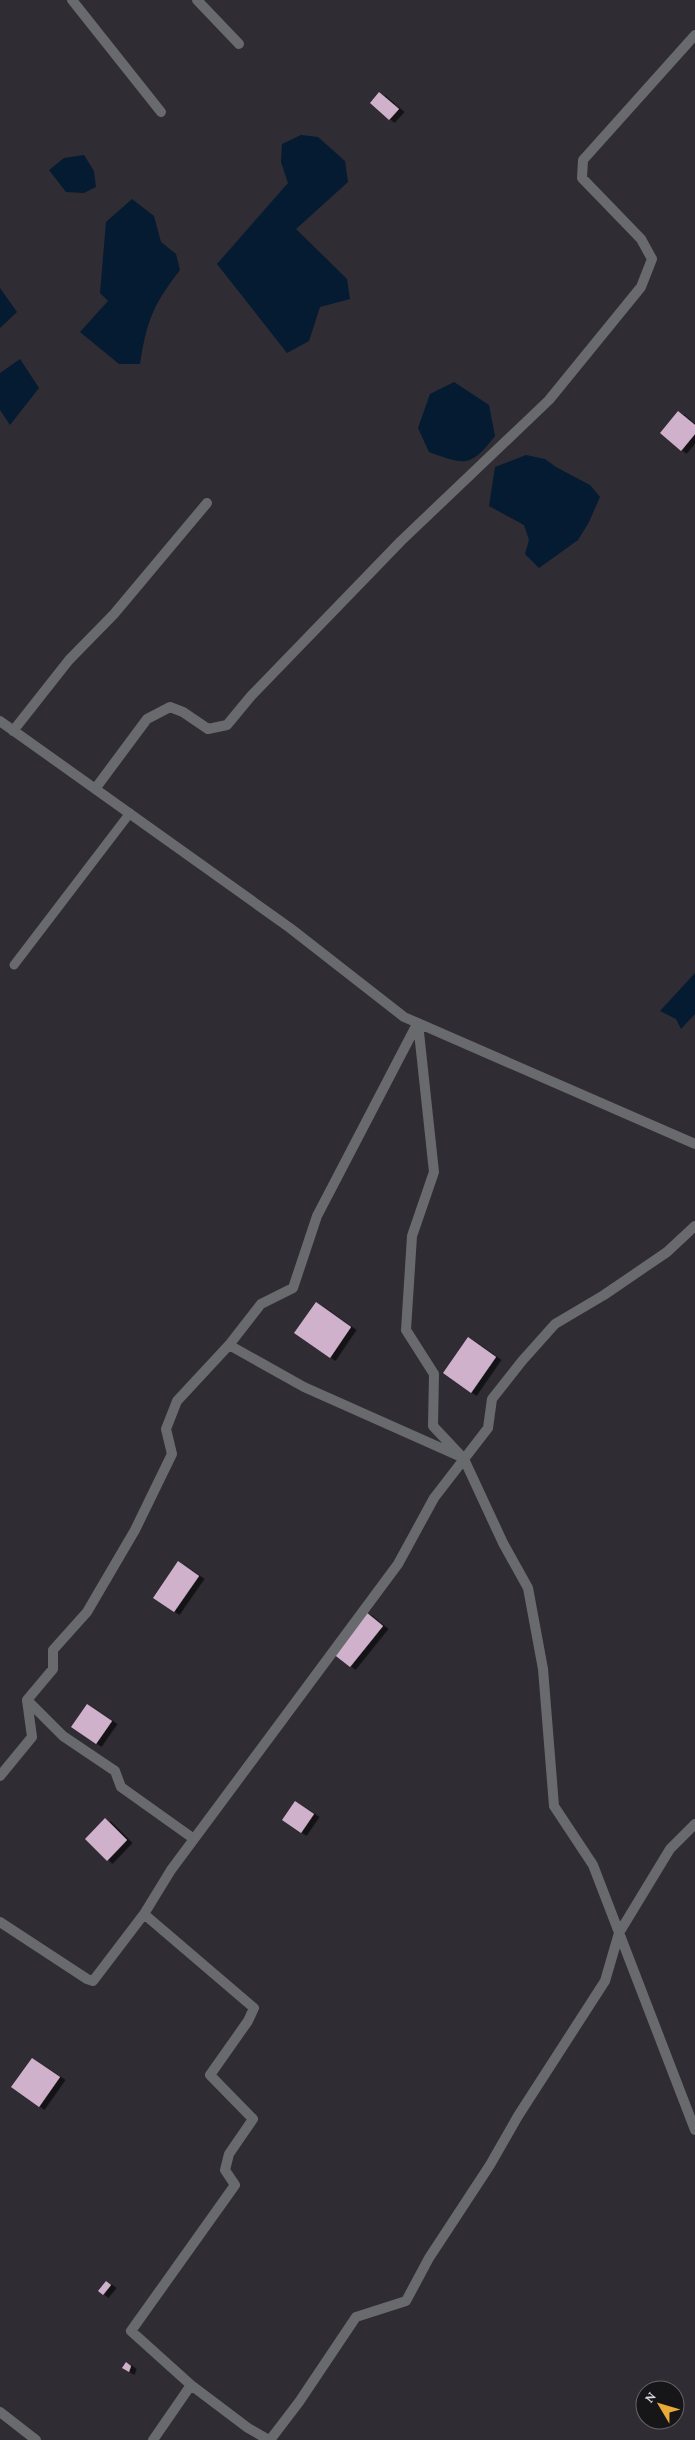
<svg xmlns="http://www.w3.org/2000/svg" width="695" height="2440" viewBox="0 0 695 2440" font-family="'Crimson Pro',serif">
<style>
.water{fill:#051b31}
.building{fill:#d0b1cc;filter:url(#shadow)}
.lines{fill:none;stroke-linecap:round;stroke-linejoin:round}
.lane{stroke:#696a6e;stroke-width:9}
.street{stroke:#696a6e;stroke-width:10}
</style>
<defs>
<filter id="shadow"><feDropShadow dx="5.5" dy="3" stdDeviation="0" flood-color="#0009"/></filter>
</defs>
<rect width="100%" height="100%" fill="#2f2c33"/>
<path class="water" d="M301,135L318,137L345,161L348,182L296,229L347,279L350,299L320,307L309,341L287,353L217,264L288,183L281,162L282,144Z
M84,155L94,171L96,187L84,193L66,192L49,170L64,158Z
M132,199L154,216L161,242L176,254L180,270C153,305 147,320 140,364H119L80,332L108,301L100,293L106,222Z
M0,288L17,312L0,328Z
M20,359L39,388L10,425L0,410V373Z
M454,382L489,405L495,436C470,468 465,465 429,452L418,428L430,394Z
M526,455L545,459L556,467L590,485L600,497L589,522L578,540L539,568L525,554L529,540L524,525L489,506L495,467Z
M695,973V1014L681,1029L676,1019L660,1011Z"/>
<path class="building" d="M379,92L399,109L389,120L370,103Z
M678,411L695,425V434L681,451L660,433Z
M316,1302L351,1327L330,1358L294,1333Z
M468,1337L496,1357L471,1393L443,1373Z
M178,1561L199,1576L174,1612L153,1598Z
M366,1612L383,1626L350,1667L332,1653Z
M87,1704L112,1721L96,1744L71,1727Z
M295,1801L314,1814L301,1833L282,1820Z
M105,1818L127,1840L107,1861L85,1839Z
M32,2058L60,2077L39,2107L11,2087Z
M106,2281L111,2285L103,2295L98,2291Z
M126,2362L131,2366L129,2372L122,2368Z"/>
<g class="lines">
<path class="lane" d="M14,965L130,813"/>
<path class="street" d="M72,0L161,112
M197,0L239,44
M0,721L290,928L404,1017L695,1144
M13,731L69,660L114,614L207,503
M95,789L147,719L170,707L183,712L208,729L227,725L251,696L401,541L549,400L641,287L652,259L641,239L582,178L583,160L695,35
M418,1023L434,1172L412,1236L406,1330L434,1374L433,1426L464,1459L503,1543L528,1588L543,1669L554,1806L593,1865L695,2130
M229,1345L304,1387L459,1456
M27,1700L63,1736L115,1771L121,1787L194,1839
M0,1776L32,1737L27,1700L53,1669V1650L87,1612L135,1530L172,1454L166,1429L177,1401L229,1345L261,1304L293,1288L317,1216L417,1024
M0,1922L87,1979L93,1981L144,1914
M191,2385L131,2331L235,2185L225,2170L229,2154L253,2119L210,2075L248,2021L254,2008L144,1914L171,1870L398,1564L434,1498L488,1428L492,1399L522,1361L555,1324L604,1295L667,1252L695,1226
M0,2412L36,2440
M153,2440L191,2385L248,2428L269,2440
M270,2440L299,2402L356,2317L406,2301L429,2258L490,2165L518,2116L605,1981L619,1933L670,1849L695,1824"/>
</g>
<g transform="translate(660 2405) rotate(308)"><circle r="24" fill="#161518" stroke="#666468"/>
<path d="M0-4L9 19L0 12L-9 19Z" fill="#e9ab38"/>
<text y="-8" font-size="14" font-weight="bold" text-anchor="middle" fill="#dddbe0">N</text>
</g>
</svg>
